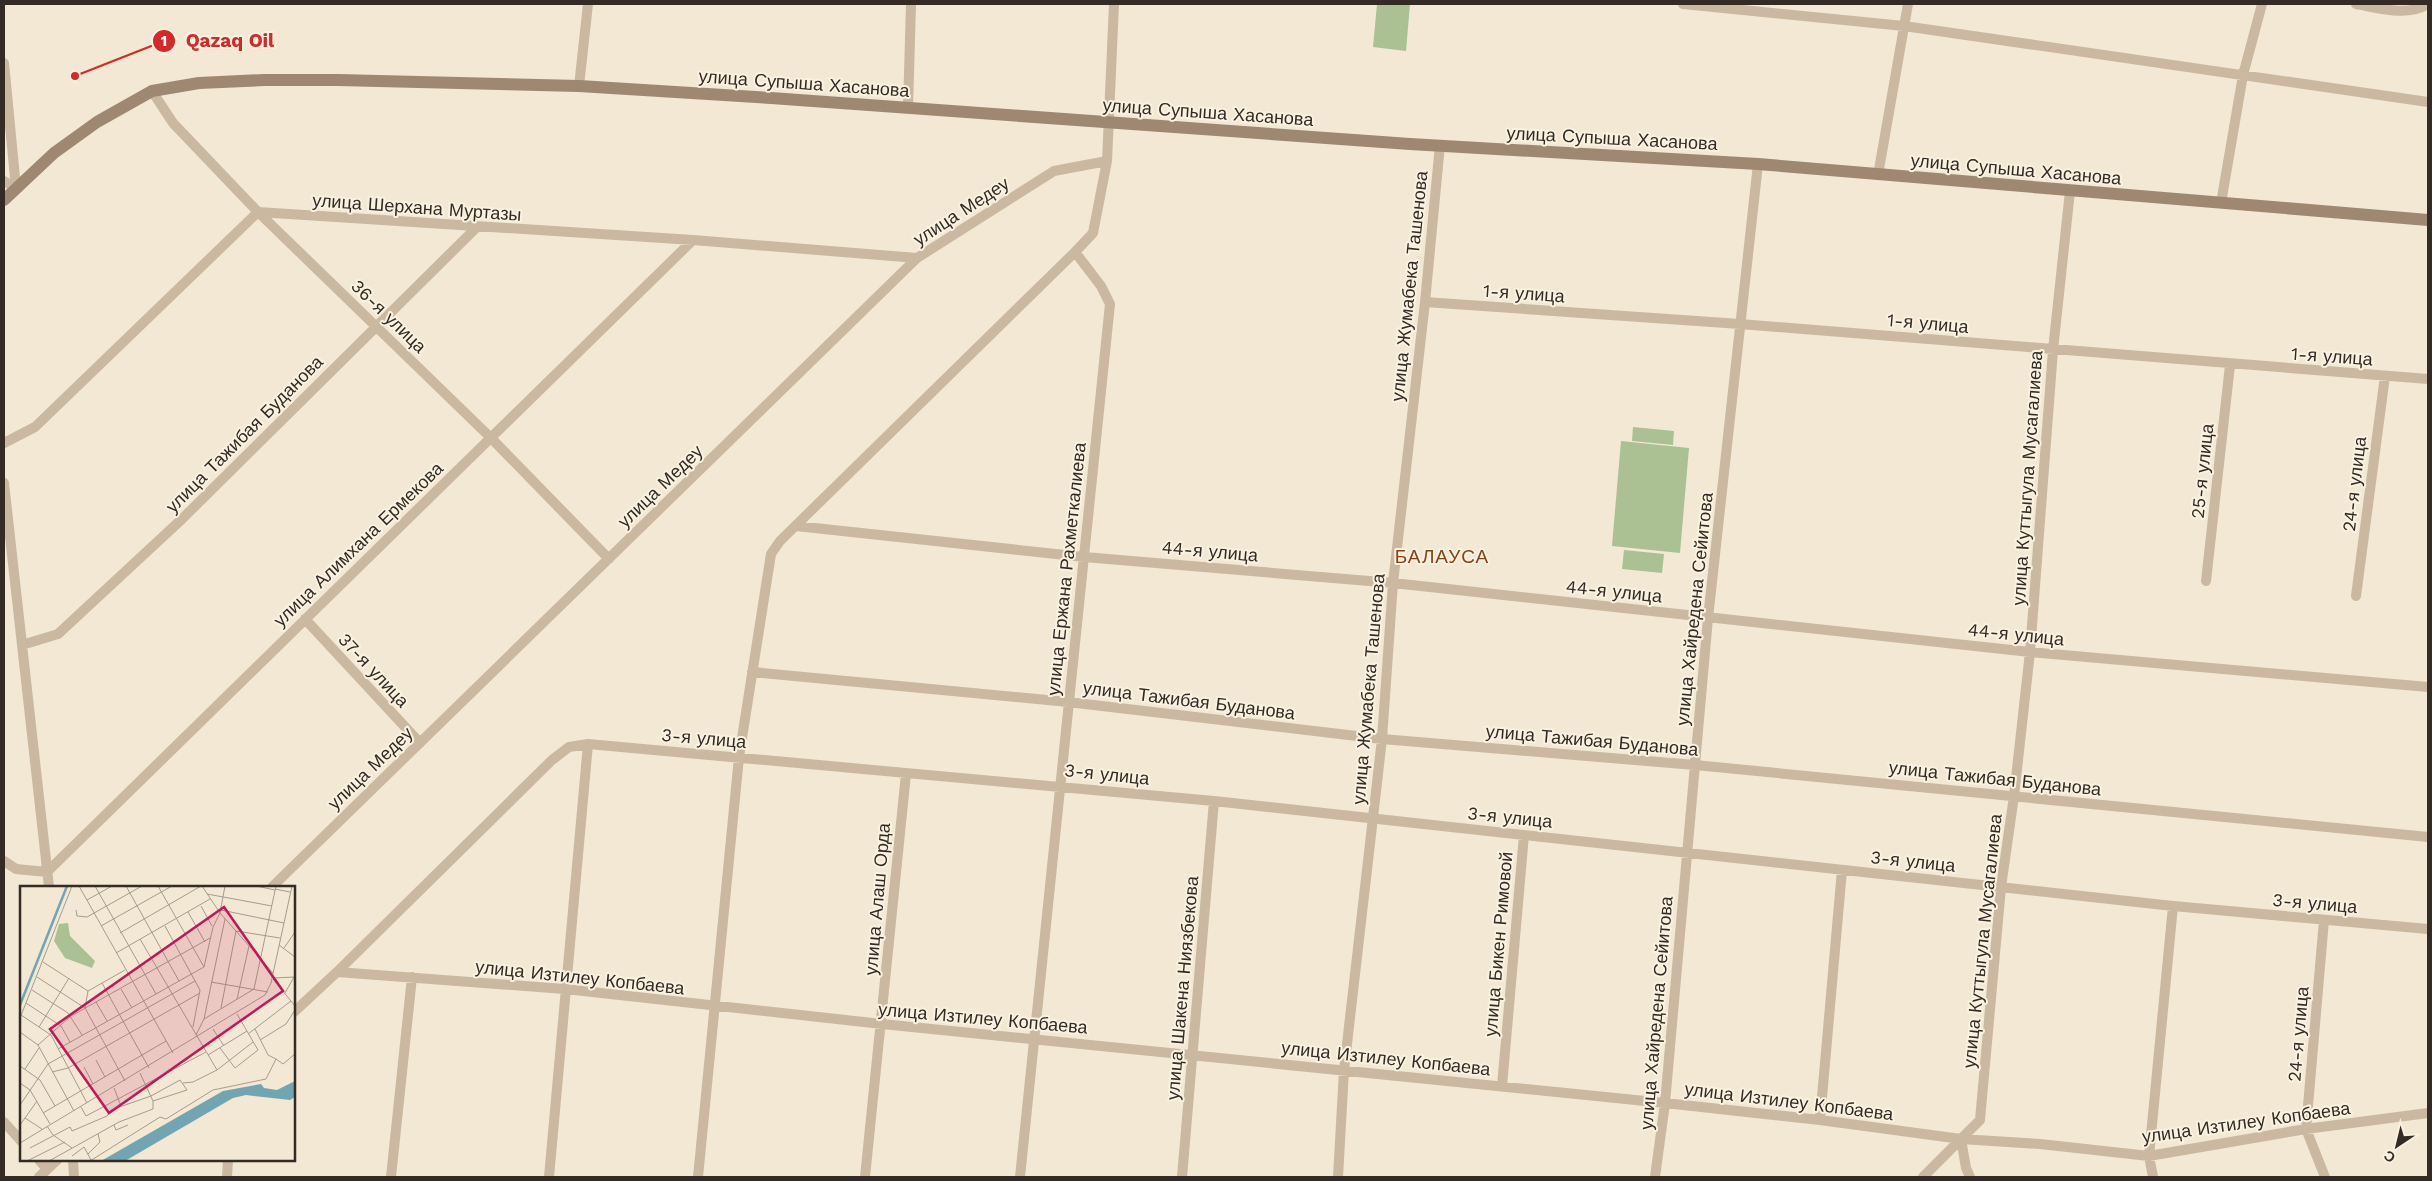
<svg xmlns="http://www.w3.org/2000/svg" width="2432" height="1181" viewBox="0 0 2432 1181" font-family="'Work Sans',sans-serif">
<style>
.green{fill:#abc193}
.lines{fill:none;stroke-linecap:round;stroke-linejoin:round}
.street{stroke:#cab9a0;stroke-width:10}
.secondary{stroke:#9e8871;stroke-width:12}
.labels{text-anchor:middle;dominant-baseline:central;stroke-width:4;stroke-linejoin:round;paint-order:stroke}
.street-label{font-size:18px;fill:#332b24;stroke:#faf2e0}
.neighbourhood-label{font-size:19px;letter-spacing:1px;fill:#884217;stroke:#faf2e0}
.inset-river{fill:none;stroke:#71a5b1;stroke-width:2.5}
.inset-road{fill:none;stroke:#a69c8e;stroke-width:1}
.view{fill:#c2185b;fill-opacity:0.15;stroke:#c2185b;stroke-width:2.5}
.inset-edge{fill:none;stroke:#332b24;stroke-width:2.5}
.leader{fill:none;stroke:#d62828;stroke-width:2}
.callout-dot{fill:#d62828;stroke:#faf2e0;stroke-width:2}
.mark-label{font-size:15px;text-anchor:middle;font-weight:bold;fill:#fff}
.callout-label{font-size:19px;text-anchor:middle;font-weight:bold;fill:#d62828;stroke:#faf2e0;stroke-width:4;stroke-linejoin:round;paint-order:stroke}
</style>
<rect width="100%" height="100%" fill="#f2e8d4"/>
<path class="green" d="M1377,4H1410L1406,51L1373,47Z
M1633,427L1674,431L1673,445L1632,441Z
M1621,441L1689,448L1680,553L1612,546Z
M1624,550L1664,554L1662,573L1622,569Z"/>
<g class="lines">
<path class="street" d="M1683,4L1904,26L2428,102
M2356,4C2379,8 2407,17 2428,4
M4,63L16,188
M579,86L588,4
M152,91L173,123L258,212L490,437L609,559
M908,108L911,4
M1878,175L1908,4
M4,181L16,188
M2221,203L2243,75L2262,4
M1425,302L1740,324L2428,379
M4,443L35,427L258,212L693,240L917,258
M4,483L49,887
M796,526L1084,557L1393,583L2030,652L2428,687
M2206,581L2230,365
M2356,596L2385,376
M305,619L420,743
M22,645L58,634L182,519L477,227
M752,672L1068,702L1382,739L1695,765L2428,837
M4,861L16,869L47,872L693,240
M272,887L917,258L1054,171L1107,161
M2324,920L2306,1129L2325,1177
M337,972L565,989L882,1024L1665,1103L1820,1120L1961,1139L2040,1144L2149,1156L2306,1129L2428,1113
M294,1012L337,972L552,760L569,747L588,744L1214,801L2173,906L2428,929
M1502,1086L1524,835
M1820,1120L1842,870
M4,1122L21,1141
M39,1160L47,1169
M73,1160L74,1177
M39,1177L57,1160
M227,1177L228,1160
M391,1177L412,977
M549,1177L588,744
M698,1177L739,757L771,554L780,541L1075,252
M865,1177L906,774
M1020,1177L1110,304L1101,286L1075,252L1093,233L1107,161L1114,4
M1182,1177L1214,801
M1338,1177L1344,1070L1382,739L1393,583L1425,302L1440,145
M1655,1177L1665,1103L1708,618L1758,164
M1923,1177L1961,1139
M1970,1177L1966,1168L1961,1139L1980,1120L2001,887L2014,796L2030,652L2053,350L2070,191
M2153,1177L2149,1156L2173,906"/>
<path class="secondary" d="M4,200L54,153L97,122L152,91L199,83L264,80H338L579,86L771,98L1410,144L1758,164L2428,220"/>
</g>
<g class="labels">
<g class="street-label">
<text transform="translate(804 83) rotate(4)">улица Супыша Хасанова</text>
<text transform="translate(1208 112) rotate(4)">улица Супыша Хасанова</text>
<text transform="translate(1612 138) rotate(3)">улица Супыша Хасанова</text>
<text transform="translate(2016 169) rotate(5)">улица Супыша Хасанова</text>
<text transform="translate(417 207) rotate(4)">улица Шерхана Муртазы</text>
<text transform="translate(961 211) rotate(-33)">улица Медеу</text>
<text transform="translate(1409 286) rotate(-84)">улица Жумабека Ташенова</text>
<text transform="translate(1524 293) rotate(4)">1-я улица</text>
<text transform="translate(389 316) rotate(44)">36-я улица</text>
<text transform="translate(1928 323) rotate(5)">1-я улица</text>
<text transform="translate(2332 356) rotate(4)">1-я улица</text>
<text transform="translate(244 434) rotate(-45)">улица Тажибая Буданова</text>
<text transform="translate(2202 471) rotate(-84)">25-я улица</text>
<text transform="translate(2027 478) rotate(-86)">улица Куттыгула Мусагалиева</text>
<text transform="translate(2354 484) rotate(-83)">24-я улица</text>
<text transform="translate(660 486) rotate(-44)">улица Медеу</text>
<text transform="translate(358 544) rotate(-44)">улица Алимхана Ермекова</text>
<text transform="translate(1210 551) rotate(5)">44-я улица</text>
<text transform="translate(1066 569) rotate(-84)">улица Ержана Рахметкалиева</text>
<text transform="translate(1614 591) rotate(6)">44-я улица</text>
<text transform="translate(1694 609) rotate(-84)">улица Хайредена Сейитова</text>
<text transform="translate(2016 634) rotate(6)">44-я улица</text>
<text transform="translate(374 670) rotate(47)">37-я улица</text>
<text transform="translate(1368 689) rotate(-85)">улица Жумабека Ташенова</text>
<text transform="translate(1189 700) rotate(7)">улица Тажибая Буданова</text>
<text transform="translate(704 738) rotate(5)">3-я улица</text>
<text transform="translate(1592 740) rotate(5)">улица Тажибая Буданова</text>
<text transform="translate(370 768) rotate(-44)">улица Медеу</text>
<text transform="translate(1107 774) rotate(6)">3-я улица</text>
<text transform="translate(1995 778) rotate(6)">улица Тажибая Буданова</text>
<text transform="translate(1510 817) rotate(6)">3-я улица</text>
<text transform="translate(1913 861) rotate(6)">3-я улица</text>
<text transform="translate(877 899) rotate(-85)">улица Алаш Орда</text>
<text transform="translate(2315 903) rotate(5)">3-я улица</text>
<text transform="translate(1982 941) rotate(-84)">улица Куттыгула Мусагалиева</text>
<text transform="translate(1498 944) rotate(-85)">улица Бикен Римовой</text>
<text transform="translate(580 977) rotate(6)">улица Изтилеу Копбаева</text>
<text transform="translate(1182 988) rotate(-85)">улица Шакена Ниязбекова</text>
<text transform="translate(1656 1013) rotate(-85)">улица Хайредена Сейитова</text>
<text transform="translate(983 1018) rotate(5)">улица Изтилеу Копбаева</text>
<text transform="translate(2298 1034) rotate(-85)">24-я улица</text>
<text transform="translate(1386 1058) rotate(6)">улица Изтилеу Копбаева</text>
<text transform="translate(1789 1101) rotate(7)">улица Изтилеу Копбаева</text>
<text transform="translate(2246 1122) rotate(-8)">улица Изтилеу Копбаева</text>
</g>
<g class="neighbourhood-label">
<text x="1442" y="556">БАЛАУСА</text>
</g>
</g>
<g transform="translate(20 886)">
<rect width="275" height="275" fill="#f2e8d4"/>
<path d="M48,37L50,50L75,75L72,82L45,72L34,55L39,38Z" fill="#abc193"/>
<path d="M275,195V211L270,214L226,209L213,212L105,275H81L203,205L241,198L244,202L257,204Z" fill="#71a5b1"/>
<path class="inset-river" d="M0,119L47,0"/>
<path class="inset-road" d="M59,0L153,167M75,0L136,108M106,0L159,95M138,0L184,81M182,0L200,27L193,41L184,81M205,0L200,27L253,87M236,0L255,4M255,3L270,6M187,8L252,20M67,14L92,0M181,20L192,40M56,24L57,30L67,31L122,0M201,24L264,37M168,26L185,56M81,40L152,0M145,40L180,104L173,141M100,47L181,0M120,53L197,184M259,59L275,71M264,62L275,46M96,67L190,13M23,76L68,105L105,84M17,91L65,122L105,195M253,92L275,91M253,93L275,120M191,96L248,106M82,97L129,182M101,103L112,122M12,104L48,127L62,149M265,107L274,91M217,113L229,60M76,116L87,135M6,117L41,140L50,156M65,122L68,105M201,122L216,45L260,52M1,129L31,149L67,217M0,132L52,0M184,133L234,103L256,0M19,141L49,92M193,143L204,160M235,143L248,169L256,173M0,146L18,159L54,225M228,148L271,115M176,149L184,133L205,33M240,154L266,138L275,124M18,159L51,130L190,52M200,162L215,182L238,164L217,128M38,163L184,81M188,169L227,145M76,174L85,191M0,180L20,194L35,220M64,181L73,198M5,183L19,162M32,186L48,182L180,107M0,197L10,204L30,238M163,197L173,196L197,184L233,156M94,202L101,220M0,219L28,178L175,95M61,221L66,230L186,166M23,227L146,155M5,232L22,243M0,239L17,215M94,239L96,244L108,239M27,240L33,249L52,262M0,257L245,109L251,97L272,0M10,262L50,241L52,245L87,230L91,224L131,210L160,194L167,204L133,215M68,268L80,256L78,248M52,270L64,261L71,274M7,275L45,256M29,275L99,236L133,223V215L120,187M70,275L140,231L146,233L193,204L246,193L256,173L263,178L275,168"/>
<path class="view" d="M204,21L263,105L89,227L30,143Z"/>
<rect width="275" height="275" class="inset-edge"/>
</g>
<path class="leader" d="M75 76L164 41"/>
<g class="callout-dot">
<circle cx="75" cy="76" r="5"/>
<circle cx="164" cy="41" r="12"/>
</g>
<g class="mark-label">
<text x="164" y="46">1</text>
</g>
<g class="callout-label">
<text x="230" y="47">Qazaq Oil</text>
</g>
<rect width="2432" height="1181" fill="none" stroke="#332b24" stroke-width="10"/>
<g transform="translate(2397 1146) rotate(215)" stroke="#faf2e0" stroke-width="4" paint-order="stroke">
<path d="M0-4L9 19L0 12L-9 19Z" fill="#332b24"/>
<text y="-8" font-size="14" font-weight="bold" text-anchor="middle" fill="#332b24">С</text>
</g>
</svg>
